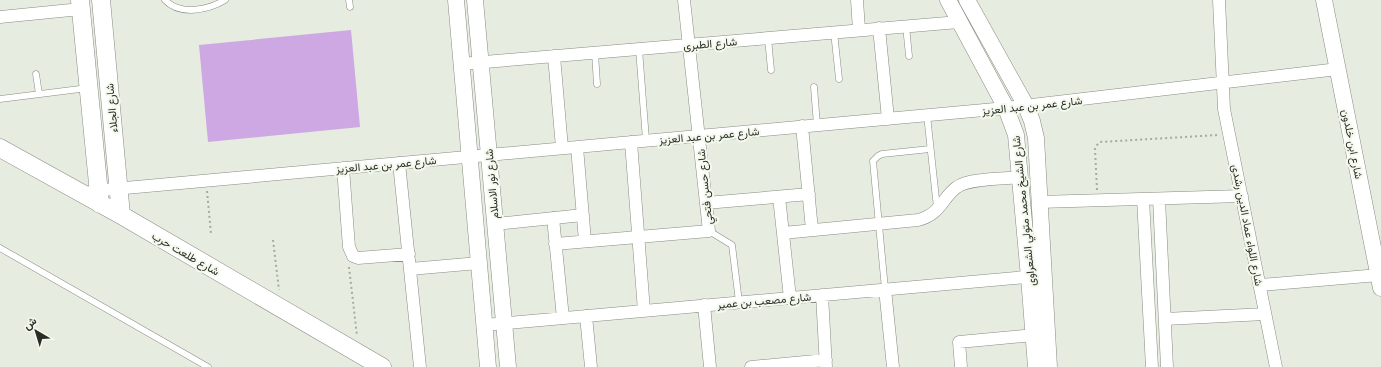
<svg xmlns="http://www.w3.org/2000/svg" width="1381" height="367" viewBox="0 0 1381 367" font-family="'Open Sans',Vazirmatn,sans-serif">
<style>
.green{fill:#cda8e3}
.lines{fill:none;stroke-linecap:round;stroke-linejoin:round}
.service-casing{stroke:#878c81;stroke-width:7}
.minor-casing{stroke:#878c81;stroke-width:13}
.tertiary-casing{stroke:#878c81;stroke-width:17}
.secondary-casing{stroke:#878c81;stroke-width:19}
.path{stroke:#a6aaa0;stroke-width:2;stroke-dasharray:2 3;stroke-linecap:butt}
.service{stroke:#fff;stroke-width:6}
.minor{stroke:#fff;stroke-width:12}
.tertiary{stroke:#fff;stroke-width:16}
.secondary{stroke:#fff;stroke-width:18}
.labels{text-anchor:middle;dominant-baseline:central;stroke-width:4;stroke-linejoin:round;paint-order:stroke}
.street-label{font-size:11px;fill:#2a2c27;stroke:#f4f9ed}
</style>
<rect width="100%" height="100%" fill="#e7ece0"/>
<path class="green" d="M351,30L360,127L208,142L199,45Z"/>
<g class="lines">
<g class="service-casing">
<path id="service" d="M165,0C180,16 208,10 225,0
M349,0L350,7
M906,26L909,56
M834,32L839,79
M768,38L771,70
M639,49L646,140
M595,53L597,84
M36,74L39,94
M814,87L817,125
M0,99L88,88
M927,115L937,208
M709,231L732,245L739,302
M0,248L208,367
M885,289L873,161L878,156L882,154L930,149"/>
</g>
<g class="minor-casing">
<path id="minor" d="M857,0L859,30
M1219,0L1224,109L1276,367
M0,17L81,9
M879,28L888,119
M554,56L562,148
M461,64L959,22
M802,126L812,230
M631,142L644,311
M577,147L585,241
M399,163L420,367
M343,168L349,247L353,256L358,258L409,254
M92,191L1006,108L1338,69
M779,197L790,298
M1143,199L1152,367
M1159,199L1167,367
M1039,202L1242,196
M706,203L809,194
M553,218L563,318
M495,224L583,215
M783,233L918,220C941,214 941,199 957,187C970,178 1004,179 1020,177
M555,244L709,231L684,0
M410,269L479,263
M1260,285L1379,275
M885,289L893,367
M822,295L826,367
M704,305L710,367
M586,316L591,367
M1165,319L1265,314
M485,325L1037,276
M751,367L826,360
M961,367L959,342L1034,335"/>
</g>
<g class="tertiary-casing">
<path id="tertiary" d="M456,0L488,367
M475,0L508,367
M948,0L1006,108L1016,135L1029,277L1036,367
M967,0L1026,106L1032,121L1036,138L1049,367
M1324,0L1381,288"/>
</g>
<g class="secondary-casing">
<path id="secondary" d="M80,0L100,204
M101,0L121,215
M0,148L121,215L382,367"/>
</g>
<path class="path" d="M1097,190L1095,149L1097,145L1100,142L1218,135
M207,191L211,234
M273,240L279,290
M349,267L357,336"/>
<use href="#service" class="service"/>
<use href="#minor" class="minor"/>
<use href="#tertiary" class="tertiary"/>
<use href="#secondary" class="secondary"/>
</g>
<g class="labels">
<g class="street-label">
<text transform="translate(710 43) rotate(-5)">شارع الطبرى</text>
<text transform="translate(1032 105) rotate(-6)">شارع عمر بن عبد العزيز</text>
<text transform="translate(111 108) rotate(-95)">شارع الجلاء</text>
<text transform="translate(709 135) rotate(-5)">شارع عمر بن عبد العزيز</text>
<text transform="translate(1353 144) rotate(79)">شارع ابن خلدون</text>
<text transform="translate(386 164) rotate(-5)">شارع عمر بن عبد العزيز</text>
<text transform="translate(491 184) rotate(-95)">شارع نور الاسلام</text>
<text transform="translate(704 187) rotate(-96)">شارع حسن فتحي</text>
<text transform="translate(1023 211) rotate(-96)">شارع الشيخ محمد متولي الشعراوى</text>
<text transform="translate(1248 225) rotate(79)">شارع اللواء عماد الدين رشدى</text>
<text transform="translate(186 253) rotate(30)">شارع طلعت حرب</text>
<text transform="translate(764 300) rotate(-5)">شارع مصعب بن عمير</text>
</g>
</g>
<g transform="translate(36 331) rotate(322)" stroke="#f4f9ed" stroke-width="3" paint-order="stroke">
<path d="M0-3L7 15L0 10L-7 15Z" fill="#2a2c27"/>
<text y="-6" font-size="11" font-weight="bold" text-anchor="middle" fill="#2a2c27">ش</text>
</g>
</svg>
